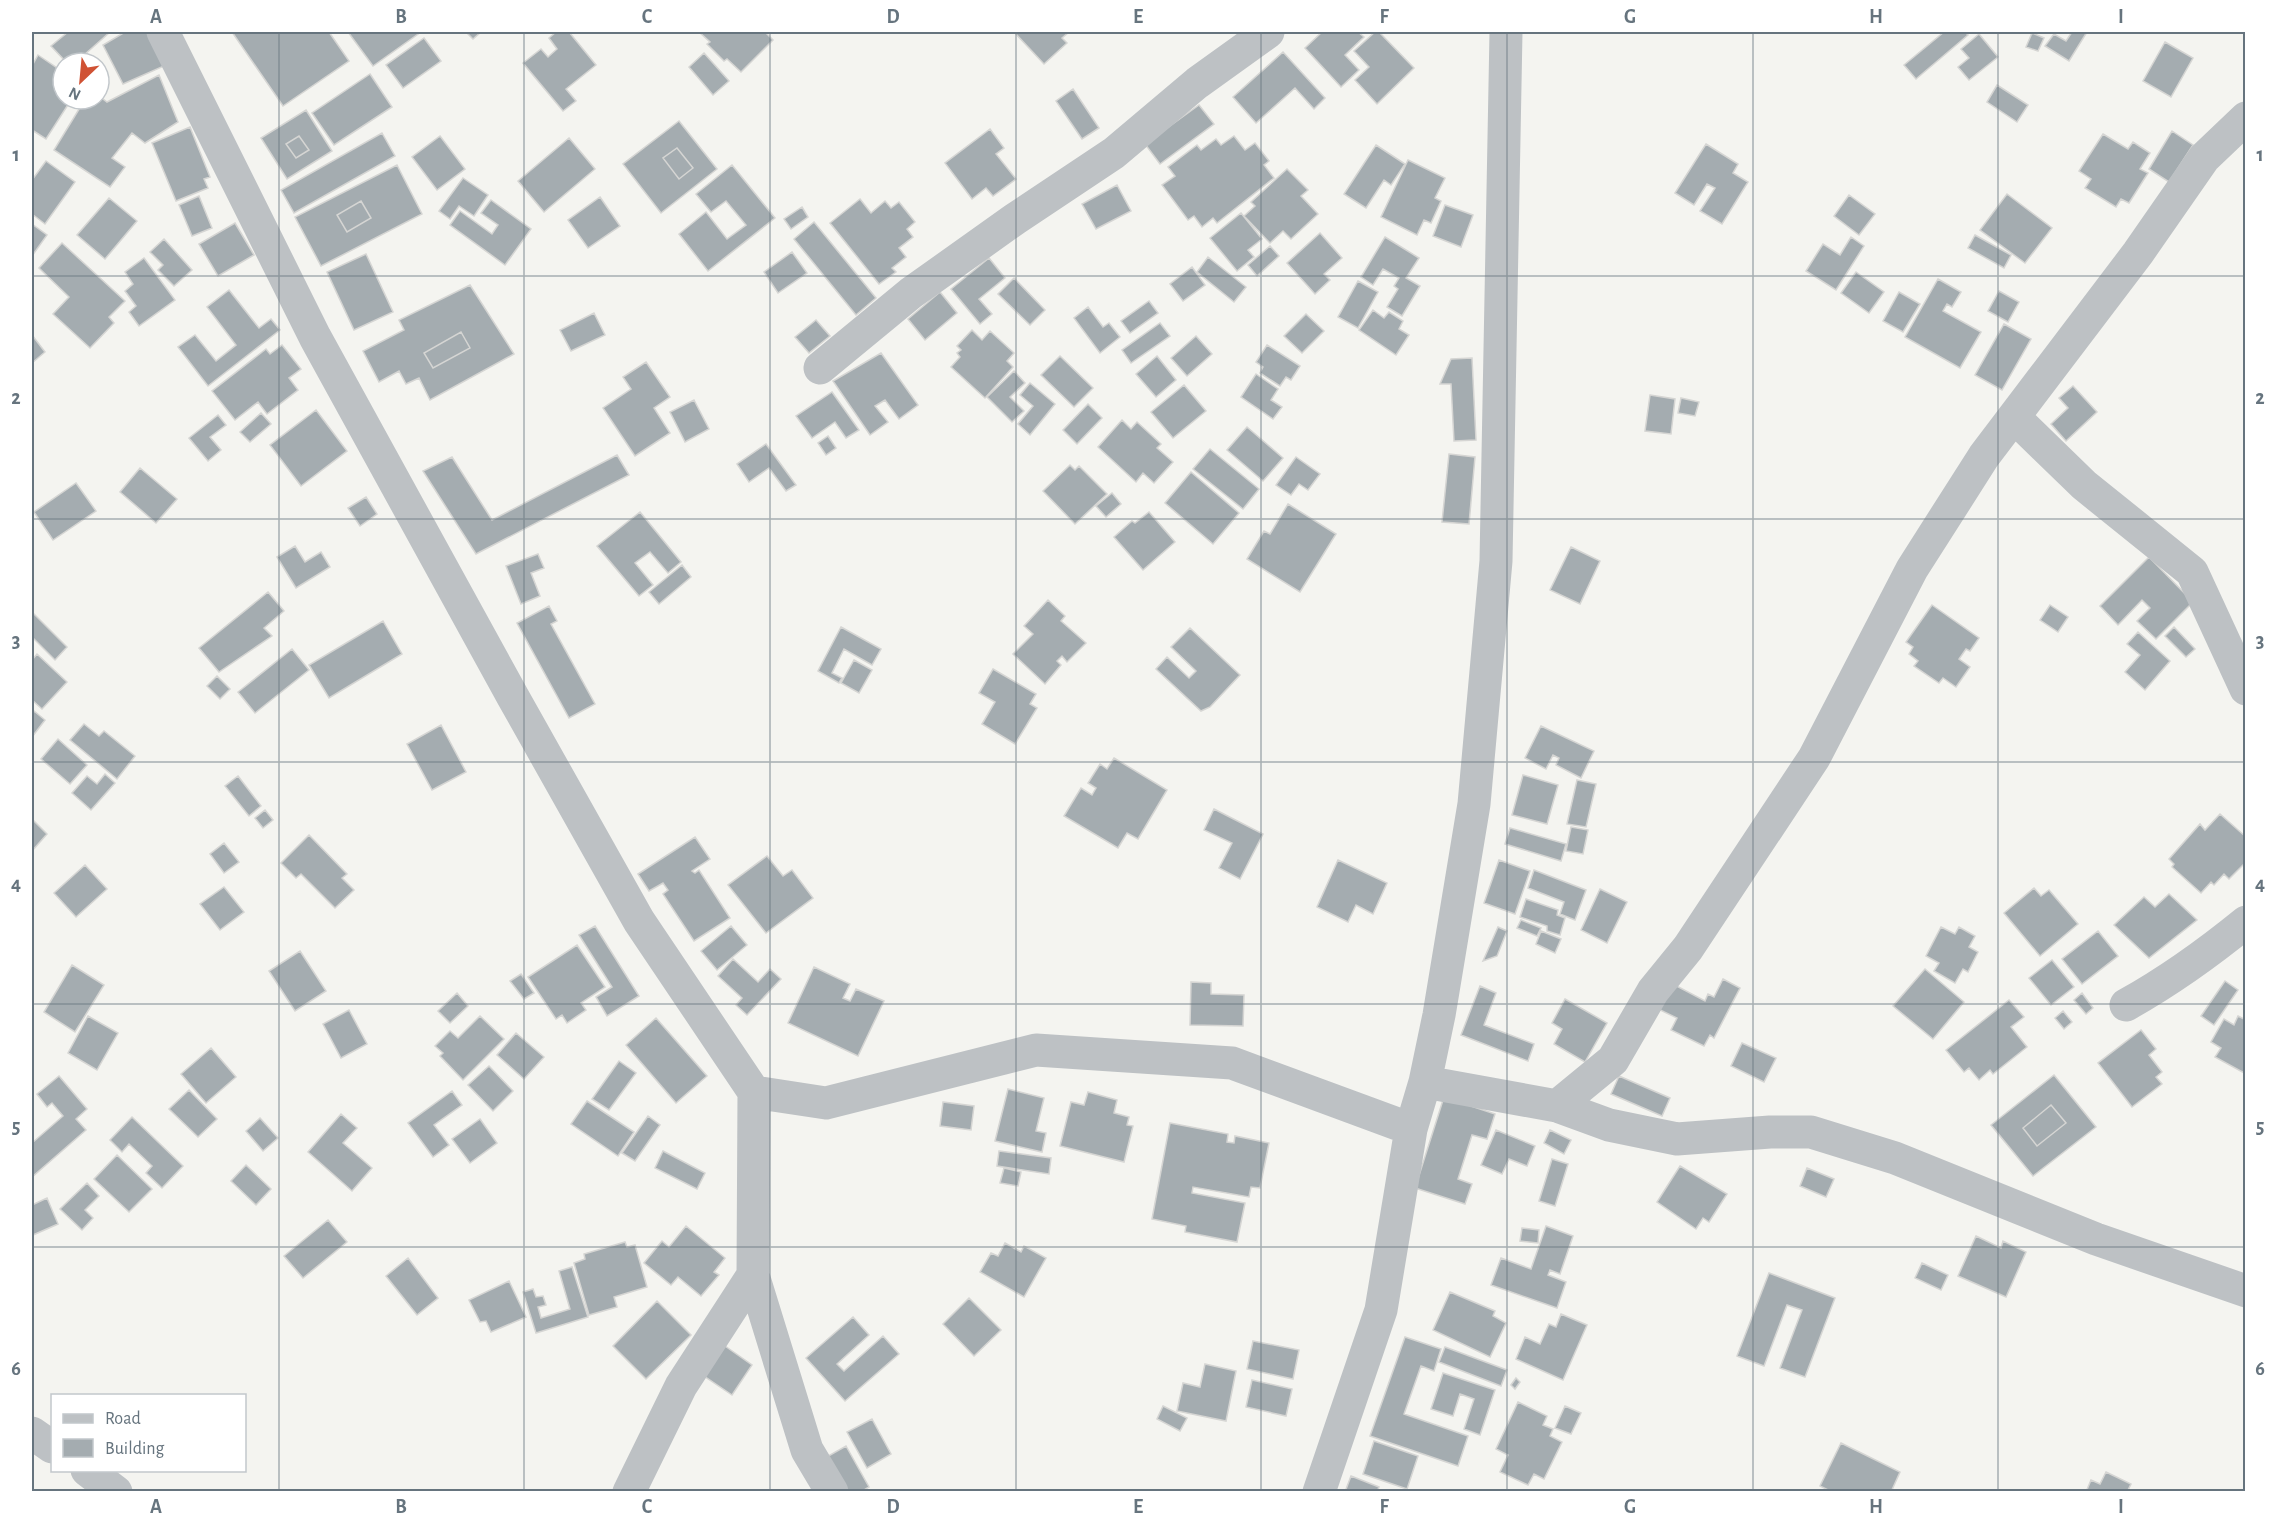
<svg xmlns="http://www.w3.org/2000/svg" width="2277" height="1523" viewBox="0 0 2277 1523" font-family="'Alegreya Sans',sans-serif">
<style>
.building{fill:#a4acb0;stroke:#d5d5d3;stroke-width:1.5;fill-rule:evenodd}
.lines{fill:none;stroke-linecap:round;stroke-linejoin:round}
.minor{stroke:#bdc1c4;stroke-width:33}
.grid{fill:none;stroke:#66747e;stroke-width:1.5;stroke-opacity:0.55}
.neatline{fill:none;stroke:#66747e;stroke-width:2}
.grid-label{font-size:20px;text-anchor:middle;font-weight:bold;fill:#66747e}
</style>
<rect width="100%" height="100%" fill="#f4f4f0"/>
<path class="building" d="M68,32H110L75,63H67L51,46Z
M125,32H147L164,66L123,84L103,45Z
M232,32H329L349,61L283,106Z
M348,32H421L373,66Z
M466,32H481L473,39Z
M556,32H569L596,65L566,89L576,101L563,111L523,63L541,49L548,57L557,49L549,38Z
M699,32H765L773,40L741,72L727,59L724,61L707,44L710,42Z
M1014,32H1069L1062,38L1067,43L1044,64Z
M1322,32H1358L1364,37L1345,55L1359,70L1341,87L1305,48Z
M1375,32H1379L1414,68L1377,104L1355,80L1369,67L1354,51Z
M1944,32H1965L1968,35L1916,79L1904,65Z
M2072,32H2087L2069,61L2045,46L2054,34L2066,41Z
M2032,33L2044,38L2038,51L2026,47Z
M1979,34L1998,57L1969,80L1958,67L1969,58L1961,49Z
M424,38L441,61L403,88L386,65Z
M2165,42L2193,58L2171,97L2143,81Z
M1283,52L1325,98L1314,109L1295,88L1256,123L1233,97Z
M704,53L729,81L713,95L689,67Z
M38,55L63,72V99H99V96L107,102L159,75L178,122L145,143L132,133L112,158L125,167L110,187L54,150L81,106L71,100L46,139L32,130V66Z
M370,74L392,107L334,145L312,113Z
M1997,85L2028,105L2017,122L1987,102Z
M1073,89L1099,128L1082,139L1056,101Z
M1199,105L1214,124L1160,164L1145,144Z
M306,110L332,151L287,179L261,138ZM299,136L309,150L296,158L286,144Z
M679,121L717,169L661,213L623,164ZM677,148L693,168L679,179L663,158Z
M190,127L210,177L204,179L208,188L176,201L152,143Z
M990,129L1004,148L996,154L1016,179L993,196L986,188L972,199L945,163Z
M2172,131L2193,145L2169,182L2149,169Z
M382,133L395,156L294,213L281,190Z
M2103,134L2128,149L2133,142L2150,153L2140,169L2148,173L2129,203L2121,199L2116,207L2085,188L2091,179L2079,171Z
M299,136L309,150L296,158L286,144Z
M440,136L465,169L437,190L412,157Z
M1234,136L1245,150L1255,143L1269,161L1264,165L1274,178L1217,223L1213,218L1202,227L1194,216L1188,220L1162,185L1175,176L1168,167L1197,145L1201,150L1216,139L1221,145Z
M569,138L595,169L544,212L518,181Z
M1706,144L1738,164L1733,173L1748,182L1722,224L1700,211L1715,188L1707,184L1694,205L1675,193Z
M1376,145L1405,164L1391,185L1384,180L1366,208L1344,194Z
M677,148L693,168L679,179L663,158Z
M1408,160L1445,178L1435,198L1441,201L1431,223L1424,220L1417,235L1381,217Z
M46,161L75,182L45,224L32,214V180Z
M397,165L422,214L321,266L295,217ZM361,201L371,218L347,232L337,215Z
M732,165L775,218L708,271L679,234L706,212L727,239L746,225L726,201L711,212L696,194Z
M1287,169L1308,190L1301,196L1318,214L1291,239L1283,231L1270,243L1244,216L1255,206L1251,202Z
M463,178L488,195L474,216L459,206L450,219L439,211Z
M1117,185L1131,211L1096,229L1082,204Z
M2007,194L2052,228L2025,263L1980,230Z
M1849,195L1875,214L1859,235L1834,216Z
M199,196L212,228L192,236L179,205Z
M600,197L620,226L588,248L568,220Z
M109,198L137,221L105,259L77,235Z
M860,199L871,213L885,201L891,208L899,202L915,222L907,229L913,237L899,248L906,257L892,268L896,272L879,284L830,223Z
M491,200L531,229L505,265L450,225L460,211L492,234L498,225L481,213Z
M361,201L371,218L347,232L337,215Z
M1445,205L1473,215L1461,247L1433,236Z
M802,207L808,217L791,229L784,219Z
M1241,213L1262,239L1248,250L1254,257L1237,271L1210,238Z
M814,222L876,298L856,315L794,239Z
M235,223L254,255L218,276L199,244Z
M32,224L47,235L32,256Z
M1320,233L1342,258L1324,274L1330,280L1315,294L1287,263Z
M1975,235L2011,255L2004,268L1968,248Z
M1385,237L1419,258L1406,278L1420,286L1402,316L1387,307L1398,289L1394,286L1399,278L1383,269L1373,285L1361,277Z
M1851,237L1864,246L1836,290L1806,271L1823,244L1840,255Z
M164,239L192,270L174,286L158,270L163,265L150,252Z
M62,243L125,301L109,317L114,323L90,348L53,314L69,297L39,268Z
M1270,246L1279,256L1257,276L1248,265Z
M792,252L807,273L778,293L764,272Z
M366,254L393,312L354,330L327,272Z
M1208,257L1246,287L1234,302L1197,272Z
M144,258L175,300L139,326L129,312L136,306L125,291L133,284L125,272Z
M989,258L1005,278L979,299L992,314L980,324L951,289Z
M1192,267L1205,285L1183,301L1170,284Z
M1856,272L1884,292L1869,313L1841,293Z
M1014,278L1045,310L1030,325L998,294Z
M1938,279L1961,292L1952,307L1947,304L1943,311L1981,332L1960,368L1905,337Z
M1358,281L1378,292L1358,328L1338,317Z
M470,285L514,354L430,400L419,378L406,384L399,371L379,382L363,351L404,330L399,320ZM461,332L470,348L433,368L424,353Z
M229,290L259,328L271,319L280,330L208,386L178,347L195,335L216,361L236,345L207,307Z
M1999,291L2019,302L2008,322L1988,311Z
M940,292L957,313L925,340L908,319Z
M1899,292L1920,304L1903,332L1883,321Z
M1149,301L1158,313L1130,333L1121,321Z
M1088,307L1103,327L1109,323L1120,337L1100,353L1074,318Z
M1373,310L1384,318L1389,312L1403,321L1399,329L1409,335L1396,355L1359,330Z
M594,313L605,335L571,351L560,330Z
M1306,314L1324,331L1302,353L1284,336Z
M816,320L830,336L809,353L795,337Z
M1160,323L1170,336L1131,363L1122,350Z
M2004,324L2031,339L2002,390L1975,375Z
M972,330L982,340L990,331L1014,353L1007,361L1013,367L985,398L951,367L960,357L957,353L961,350L957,346Z
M461,332L470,348L433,368L424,353Z
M32,335L45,352L32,363Z
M1196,336L1212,354L1187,376L1171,358Z
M282,345L301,369L289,378L298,390L267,414L258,402L235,420L212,391L266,349L270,354Z
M1267,345L1300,366L1291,380L1286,377L1280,386L1260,373L1263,367L1256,362Z
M881,353L918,405L899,419L885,400L875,406L888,422L870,435L833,381Z
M1060,356L1093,388L1074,407L1041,375Z
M1157,356L1176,380L1156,397L1136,374Z
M1472,358L1476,440L1454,441L1451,384H1440L1451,359Z
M646,362L670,397L654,408L670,433L635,456L603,408L631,389L623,377Z
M1014,371L1025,383L1010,397L1024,411L1012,422L987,397Z
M1256,374L1278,389L1271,400L1282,407L1273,419L1241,397Z
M1030,383L1055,404L1030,435L1018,424L1033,406L1020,395Z
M1184,385L1206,411L1173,438L1151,412Z
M2073,386L2097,412L2066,441L2051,424L2068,408L2059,398Z
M832,392L859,430L846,438L835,422L812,438L796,416Z
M1650,395L1675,399L1671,434L1645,431Z
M1681,398L1699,402L1695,416L1678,413Z
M694,400L709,429L685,442L670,412Z
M1088,404L1102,418L1077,444L1063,430Z
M316,410L347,451L301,486L270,445Z
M261,413L271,424L250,442L240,432Z
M218,415L226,425L210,437L221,450L208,461L189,438Z
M1122,420L1131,429L1137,422L1161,444L1157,448L1173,462L1154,483L1143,473L1136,482L1098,447Z
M1247,427L1283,458L1263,481L1227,450Z
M828,436L836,448L826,455L818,443Z
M766,444L796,485L786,491L769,468L749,482L737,464Z
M1210,449L1259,489L1243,509L1193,469Z
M1449,454L1475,457L1469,524L1442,522Z
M617,455L629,475L476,554L423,471L452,457L492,520Z
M1296,457L1320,474L1308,490L1299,484L1291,495L1276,485Z
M1070,465L1075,470L1079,466L1107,494L1075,524L1043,491Z
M140,468L177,499L156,523L120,492Z
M1191,472L1239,513L1213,544L1165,503Z
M76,483L96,511L53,540L34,512Z
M1112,493L1121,504L1106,517L1096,506Z
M366,497L377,514L360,526L348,508Z
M1288,504L1336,534L1300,592L1247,559L1264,531L1270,534Z
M640,512L681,562L668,573L650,552L635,563L653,585L639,596L597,546Z
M1149,512L1175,542L1143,570L1114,537L1132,521L1135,523Z
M295,546L305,562L321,552L330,567L296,588L277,557Z
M1571,547L1600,561L1580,604L1550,590Z
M538,554L544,568L531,573L540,596L521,604L506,566Z
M2149,557L2193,602L2156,639L2137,621L2150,608L2142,600L2118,625L2100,606Z
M682,565L691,577L659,604L649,592Z
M268,592L284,611L264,628L272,636L219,672L199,648Z
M1048,600L1065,616L1061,621L1086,643L1067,662L1062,656L1057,661L1061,665L1045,684L1013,654L1033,634L1024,626Z
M1932,605L1979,638L1970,651L1966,649L1959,659L1970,667L1956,687L1943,678L1939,683L1914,666L1918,661L1909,654L1913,647L1906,642Z
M2050,605L2068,617L2058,632L2040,620Z
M549,606L557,621L551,624L595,704L569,718L517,623Z
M32,612L67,647L55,660L32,637Z
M383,621L402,654L329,698L309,665Z
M841,627L881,649L872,665L844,649L832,673L842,678L839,683L818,671Z
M2174,627L2195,649L2186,657L2165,636Z
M1190,628L1240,675L1210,707L1201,711L1156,669L1167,657L1189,678L1196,671L1171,647Z
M2138,632L2170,661L2145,690L2125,672L2140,655L2127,644Z
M292,649L309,670L255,713L238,692Z
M37,654L67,682L42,709L32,700V658L33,659Z
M854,660L872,670L859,693L841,683Z
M993,669L1036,694L1030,704L1037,708L1015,744L982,724L995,702L979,693Z
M217,676L230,689L220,699L207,686Z
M34,711L45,720L32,737V714Z
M84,724L99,736L104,731L135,756L117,779L70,740Z
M441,725L466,772L432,790L407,744Z
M1541,726L1594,751L1581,778L1556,765L1559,758L1553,755L1546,769L1525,758Z
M58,739L87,765L70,784L41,759Z
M1114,758L1167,790L1138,839L1127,833L1118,848L1064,816L1081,788L1092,795L1096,788L1088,783L1100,764L1107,769Z
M105,774L115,783L91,810L72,793L87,776L97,784Z
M1523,775L1558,785L1547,824L1512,815Z
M238,776L261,806L249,816L225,786Z
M1577,780L1596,784L1586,827L1567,824Z
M1214,809L1263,834L1240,879L1219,868L1232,843L1204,830Z
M265,810L273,820L263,828L255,818Z
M2220,814L2246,837V862L2229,879L2224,874L2214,885L2211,882L2201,893L2172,867L2174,864L2169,859L2200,824L2205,830Z
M32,819L47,834L32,851Z
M1571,827L1588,830L1583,854L1566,851Z
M1510,828L1566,844L1561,861L1505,844Z
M309,835L347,874L342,878L354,890L335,908L301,874L296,878L281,863Z
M695,837L710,859L692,871L695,873L699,870L730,918L694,941L663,894L668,890L663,883L649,891L638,874Z
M224,843L239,862L224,873L210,854Z
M767,856L783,876L792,870L813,898L766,933L728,885Z
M1338,860L1387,883L1373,914L1356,905L1348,922L1317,907Z
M1499,860L1530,871L1515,914L1484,903Z
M85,865L107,889L76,917L54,893Z
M1534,870L1586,890L1575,920L1560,914L1564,902L1528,888Z
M224,887L244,912L220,930L200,904Z
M2034,888L2041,896L2049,890L2078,924L2040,956L2004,913Z
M1600,889L1627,902L1607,943L1581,930Z
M2169,894L2197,920L2149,958L2114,925L2144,897L2155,907Z
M1526,899L1558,910L1557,915L1565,918L1560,935L1547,931V926L1520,917Z
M1521,920L1541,928L1537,936L1517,928Z
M595,926L639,996L607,1016L596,997L612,987L579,935Z
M731,926L747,945L717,970L701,951Z
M1498,927L1507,931L1497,956L1483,961Z
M1941,927L1955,934L1959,927L1975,936L1969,947L1978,952L1968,972L1963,969L1955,983L1934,971L1939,963L1926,956Z
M1541,931L1561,939L1555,953L1536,944Z
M2098,931L2118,956L2082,984L2062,959Z
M577,945L605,987L581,1003L586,1010L567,1023L562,1015L556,1019L528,977Z
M300,951L326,991L295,1011L269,971Z
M733,959L758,982L770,969L781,979L747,1015L736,1005L742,998L718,976Z
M2052,960L2074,987L2051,1005L2029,978Z
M72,965L104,985L75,1032L44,1012Z
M814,967L850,984L843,998L850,1001L856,989L884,1001L858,1056L788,1023Z
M1925,969L1964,1002L1933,1039L1893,1006Z
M521,974L534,993L524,999L510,981Z
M1723,979L1740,988L1714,1038L1710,1035L1704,1046L1671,1030L1677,1018L1658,1009L1671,983L1705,1001L1708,994L1714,997Z
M2225,981L2238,990L2214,1025L2201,1016Z
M1191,982L1211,983V994L1244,995L1243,1026L1190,1025Z
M1480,986L1496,993L1484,1025L1534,1044L1528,1061L1461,1035Z
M457,993L468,1006L450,1023L438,1011Z
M2082,993L2093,1008L2086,1014L2074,1000Z
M1565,999L1607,1023L1585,1062L1554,1044L1562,1029L1552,1023Z
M2009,1000L2024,1017L2011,1027L2027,1047L1993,1074L1990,1070L1979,1080L1969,1068L1964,1072L1946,1050Z
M349,1010L367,1044L341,1058L323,1024Z
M2063,1011L2072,1022L2064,1029L2055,1018Z
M88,1016L118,1033L97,1070L68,1053Z
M480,1016L504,1039L463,1080L440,1056L443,1053L435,1046L450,1031L458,1038Z
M2238,1016L2246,1020V1074L2215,1057L2221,1048L2211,1042L2224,1019L2234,1025Z
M656,1018L707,1076L676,1103L626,1045Z
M2141,1030L2156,1049L2149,1055L2162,1072L2156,1077L2162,1084L2132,1107L2098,1063Z
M516,1033L544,1057L524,1079L497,1055Z
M1742,1043L1776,1058L1764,1082L1731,1066Z
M211,1048L236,1077L206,1103L181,1074Z
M619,1061L636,1073L609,1110L592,1099Z
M489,1066L513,1091L493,1111L468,1085Z
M2054,1075L2096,1127L2033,1176L1991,1125ZM2051,1105L2066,1123L2037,1146L2023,1128Z
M59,1076L87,1109L76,1119L86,1130L32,1177V1143L63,1116L52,1103L47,1107L37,1094Z
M1619,1076L1670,1098L1662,1116L1611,1094Z
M1008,1089L1044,1098L1036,1131L1046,1133L1042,1152L995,1141Z
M189,1090L217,1119L198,1137L169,1109Z
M452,1091L462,1105L434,1125L449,1145L433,1157L408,1123Z
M1088,1092L1117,1100L1114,1113L1129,1117L1127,1125L1133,1126L1124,1162L1060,1146L1071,1102L1084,1105Z
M1444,1097L1495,1114L1487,1139L1472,1135L1458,1179L1472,1184L1465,1204L1415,1188Z
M587,1101L634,1132L618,1156L571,1124Z
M943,1102L974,1106L971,1130L940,1126Z
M2051,1105L2066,1123L2037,1146L2023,1128Z
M341,1114L357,1128L343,1143L372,1168L352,1191L308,1152Z
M648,1116L660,1125L635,1161L622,1153Z
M132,1117L183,1166L162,1188L146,1173L152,1166L129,1144L122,1152L110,1140Z
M260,1118L278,1138L263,1151L246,1131Z
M480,1119L497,1143L470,1163L452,1139Z
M1170,1123L1228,1134L1227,1142L1234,1143L1235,1136L1269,1143L1260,1188L1251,1187L1249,1197L1193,1187L1192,1193L1245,1203L1237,1242L1185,1232L1186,1226L1152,1219Z
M1496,1130L1535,1146L1527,1166L1509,1159L1502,1174L1481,1165Z
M1550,1130L1571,1140L1564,1154L1544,1143Z
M663,1151L705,1173L697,1189L655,1168Z
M999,1151L1051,1158L1049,1174L997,1166Z
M117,1155L152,1189L129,1212L94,1179Z
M1552,1159L1568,1164L1555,1206L1539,1201Z
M246,1165L271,1189L256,1205L231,1181Z
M1680,1166L1727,1194L1709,1222L1703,1218L1696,1229L1657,1202Z
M1004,1168L1021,1172L1018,1186L1000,1183Z
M1807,1168L1834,1179L1826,1197L1800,1186Z
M87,1183L99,1196L85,1210L93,1218L82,1230L60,1209Z
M47,1198L58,1224L33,1235L32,1205Z
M328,1220L347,1242L303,1278L284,1256Z
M686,1226L725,1258L714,1272L719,1275L701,1296L678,1277L671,1285L644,1263L662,1241L669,1247Z
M1546,1226L1573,1236L1560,1274L1550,1270L1548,1275L1566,1282L1557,1308L1491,1285L1501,1258L1531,1269Z
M1522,1228L1539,1230L1538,1243L1520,1241Z
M1976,1236L2001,1248L2003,1241L2026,1252L2006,1297L1958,1276Z
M625,1242L627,1247L635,1245L647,1287L614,1297L617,1307L589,1315L574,1263L585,1259L584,1254Z
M1005,1243L1021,1252L1024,1246L1046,1258L1024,1297L980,1272L991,1253L998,1256Z
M408,1258L438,1298L417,1315L386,1276Z
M1922,1263L1948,1275L1941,1290L1915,1278Z
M572,1267L588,1317L536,1333L523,1292L533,1289L536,1297L543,1296L546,1305L538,1307L541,1318L570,1309L559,1271Z
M1769,1273L1835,1298L1805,1377L1780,1368L1802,1310L1787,1305L1764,1366L1737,1356Z
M509,1281L526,1317L491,1332L486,1321L480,1322L469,1300Z
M1450,1292L1495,1311L1493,1316L1506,1323L1490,1357L1433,1330Z
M969,1298L1001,1330L974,1356L943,1324Z
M657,1301L691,1335L646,1379L613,1346Z
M1561,1314L1587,1325L1563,1380L1516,1359L1525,1337L1540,1344L1549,1324L1556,1327Z
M853,1317L869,1335L837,1364L844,1371L883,1336L899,1354L845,1401L806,1358Z
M1405,1337L1441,1349L1434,1371L1421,1366L1404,1414L1468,1436L1458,1466L1370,1436Z
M1253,1341L1299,1350L1293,1379L1247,1369Z
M725,1346L752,1365L732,1395L704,1376Z
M1445,1347L1507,1370L1501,1386L1439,1362Z
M1205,1364L1236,1371L1226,1421L1177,1411L1183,1383L1200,1387Z
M1443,1373L1495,1390L1480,1435L1464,1429L1474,1399L1460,1394L1453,1416L1431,1409Z
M1516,1378L1520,1382L1515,1389L1511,1385Z
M1252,1380L1292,1389L1286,1416L1246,1407Z
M1518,1402L1547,1416L1543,1425L1553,1429L1550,1436L1562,1442L1544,1479L1534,1474L1528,1485L1500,1472L1508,1455L1496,1449Z
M1163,1406L1187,1418L1180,1431L1157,1419Z
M1565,1406L1581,1413L1571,1434L1555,1428Z
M872,1419L891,1454L867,1468L847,1432Z
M1374,1441L1418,1456L1407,1489L1363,1474Z
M1841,1443L1900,1472L1891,1492H1832L1820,1486Z
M846,1446L869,1487L861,1492H841L823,1459Z
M2106,1472L2131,1484L2127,1492H2086L2091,1480L2100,1484Z
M1351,1476L1379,1487L1377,1492H1345Z"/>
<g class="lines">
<path class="minor" d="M163,32L315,337L513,697L639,921L754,1092L753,1275L807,1450L832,1492
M820,368L911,293L1015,219L1114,153L1197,83L1268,32
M2014,417L2084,485L2192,572L2246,689
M2126,1005C2169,981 2208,953 2246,922
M1425,1082L1557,1106L1609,1125L1677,1139L1770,1132H1811L1895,1158L2096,1239L2246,1291
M754,1092L826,1103L1036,1050L1232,1063L1411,1129
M1557,1106L1613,1060L1653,991L1688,948L1814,758L1912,569L1984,456L2138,253L2204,158L2246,118
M32,1433L52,1447
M87,1470L116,1492
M629,1492L681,1386L753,1275
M1319,1492L1381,1310L1411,1129L1425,1082L1439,1015L1474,804L1496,561L1506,32"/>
</g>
<path class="grid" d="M279,32V1492M524,32V1492M770,32V1492M1016,32V1492M1261,32V1492M1507,32V1492M1753,32V1492M1998,32V1492M32,276H2246M32,519H2246M32,762H2246M32,1004H2246M32,1247H2246"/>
<rect width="2277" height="1523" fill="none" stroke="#ffffff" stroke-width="66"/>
<rect x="51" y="1394" width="195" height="78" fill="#ffffff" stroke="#c2c7cb" stroke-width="1.5"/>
<rect x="63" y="1414" width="30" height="9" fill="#bdc1c4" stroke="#c2c7cb" stroke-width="1.5"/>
<text x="105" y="1424" font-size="18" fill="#66747e">Road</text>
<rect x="63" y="1439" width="30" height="18" fill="#a4acb0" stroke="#c2c7cb" stroke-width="1.5"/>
<text x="105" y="1454" font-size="18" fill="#66747e">Building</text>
<g transform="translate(81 81) rotate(206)"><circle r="28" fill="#ffffff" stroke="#c2c7cb" stroke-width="1.5"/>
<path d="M0-4.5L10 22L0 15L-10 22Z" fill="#d05234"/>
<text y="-9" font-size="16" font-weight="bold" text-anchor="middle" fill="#66747e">N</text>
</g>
<rect x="33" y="33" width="2211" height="1457" class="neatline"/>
<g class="grid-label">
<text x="156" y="23">A</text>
<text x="401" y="23">B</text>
<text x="647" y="23">C</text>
<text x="893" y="23">D</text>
<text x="1138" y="23">E</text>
<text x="1384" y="23">F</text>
<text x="1630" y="23">G</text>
<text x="1876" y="23">H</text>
<text x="2121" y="23">I</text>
<text x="16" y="161">1</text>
<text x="2260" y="161">1</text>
<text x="16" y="404">2</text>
<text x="2260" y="404">2</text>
<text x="16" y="647">3</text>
<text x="2260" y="647">3</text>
<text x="16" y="890">4</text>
<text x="2260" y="890">4</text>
<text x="16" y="1133">5</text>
<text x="2260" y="1133">5</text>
<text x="16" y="1375">6</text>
<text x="2260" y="1375">6</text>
<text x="156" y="1513">A</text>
<text x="401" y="1513">B</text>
<text x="647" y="1513">C</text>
<text x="893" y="1513">D</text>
<text x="1138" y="1513">E</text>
<text x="1384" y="1513">F</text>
<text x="1630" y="1513">G</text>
<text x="1876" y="1513">H</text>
<text x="2121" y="1513">I</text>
</g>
</svg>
